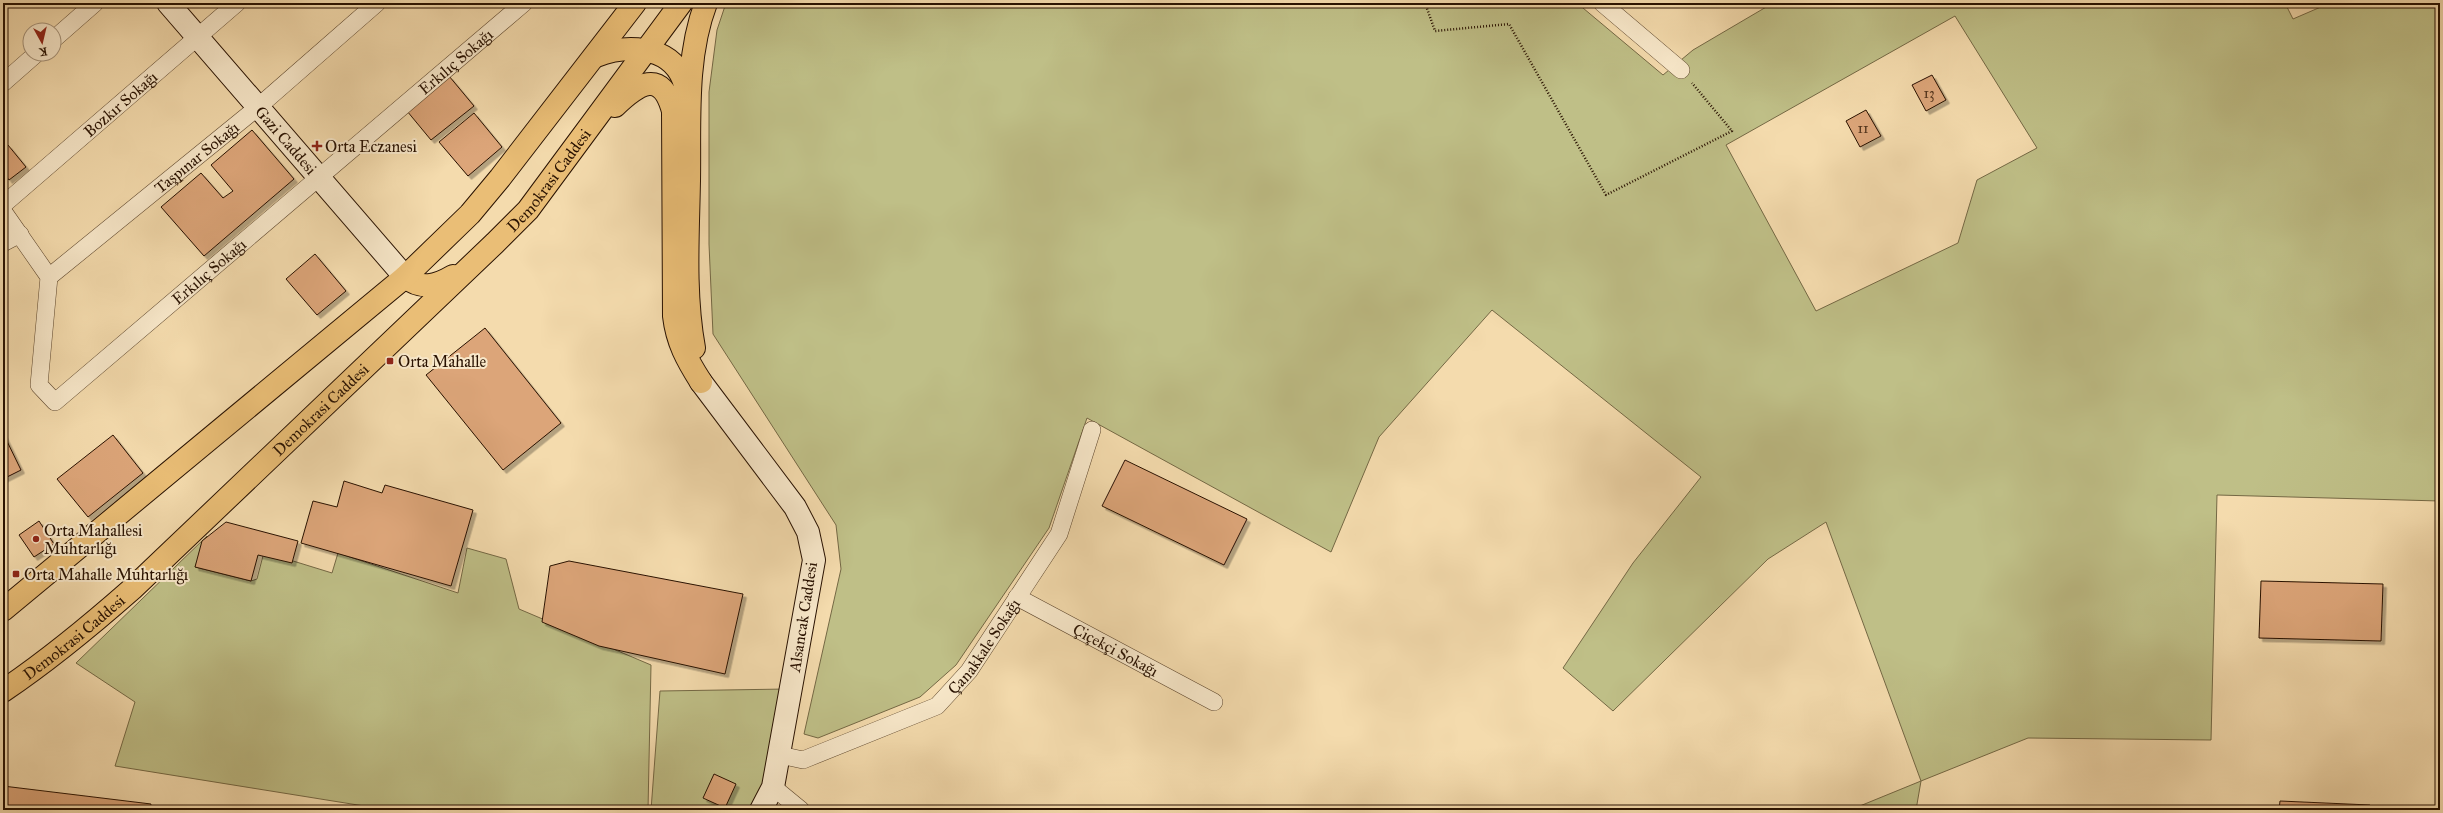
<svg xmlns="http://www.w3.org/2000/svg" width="2443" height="813" viewBox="0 0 2443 813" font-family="'IM FELL Great Primer',serif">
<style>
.green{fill:#bfbf87;stroke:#746844;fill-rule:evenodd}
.building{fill:#dca579;stroke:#281100;filter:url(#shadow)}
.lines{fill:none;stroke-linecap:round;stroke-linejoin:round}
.street-casing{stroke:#5b442b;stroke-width:18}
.secondary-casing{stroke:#281100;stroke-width:24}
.primary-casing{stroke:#281100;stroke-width:24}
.path{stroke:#281100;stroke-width:2.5;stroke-dasharray:1 2;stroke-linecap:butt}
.street{stroke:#f8e8ca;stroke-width:17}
.secondary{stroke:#f8e8ca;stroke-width:22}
.primary{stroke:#eabe76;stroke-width:22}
.poi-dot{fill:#8f2418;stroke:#f8e8ca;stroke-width:1.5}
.labels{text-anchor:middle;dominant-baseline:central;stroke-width:4;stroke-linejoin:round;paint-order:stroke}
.number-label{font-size:14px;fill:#55361e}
.street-label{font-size:16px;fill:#281100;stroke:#f8e8ca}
.poi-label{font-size:16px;fill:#281100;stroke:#f8e8ca;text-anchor:start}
</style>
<defs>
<filter id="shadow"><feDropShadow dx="3.5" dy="3.5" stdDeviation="0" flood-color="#0004"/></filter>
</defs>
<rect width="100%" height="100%" fill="#f4dbad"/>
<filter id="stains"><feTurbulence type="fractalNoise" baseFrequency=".005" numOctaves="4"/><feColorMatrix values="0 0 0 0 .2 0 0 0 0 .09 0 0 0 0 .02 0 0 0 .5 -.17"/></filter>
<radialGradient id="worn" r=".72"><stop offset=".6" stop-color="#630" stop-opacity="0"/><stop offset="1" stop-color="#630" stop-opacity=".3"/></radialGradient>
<path class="green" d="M726,3H1577L1663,75L1693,50L1773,3H1947L1950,8L1948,3H2285L2293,19L2330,3H2440V501L2217,495L2211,740L2028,738L1921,781L1916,810H1850L1921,781L1826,522L1768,559L1613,711L1563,668L1633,563L1701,477L1492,310L1379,437L1331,552L1087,418L1049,528L956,665L920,697L818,738L804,734L841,569L836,525L713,334L709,244V92L717,30ZM1955,16L2037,148L1977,180L1958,243L1816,311L1726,145Z
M207,536L195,567L251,581L257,579L264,552L332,573L338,553L458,593L467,548L506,559L519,609L651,665L648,810H389L115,766L135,702L76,663Z
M787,689L763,786L750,810H651L660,691Z"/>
<path class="building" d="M1932,75L1946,100L1926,111L1912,85Z
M449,76L474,106L431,140L407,111Z
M1866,110L1881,136L1860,147L1846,121Z
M474,113L502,147L468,176L439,142Z
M252,130L294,179L204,256L161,207L201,173L223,198L233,191L211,165Z
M8,145L26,167L9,180L3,172V148Z
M315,254L346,291L317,315L286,279Z
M485,328L561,423L503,470L426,375Z
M3,433L21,470L3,479Z
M113,435L143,473L88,517L57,479Z
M1125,460L1247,519L1224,565L1102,506Z
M344,481L382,493L385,485L473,510L451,586L301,543L313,501L337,507Z
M39,521L54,544L34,557L19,535Z
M226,522L298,541L292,563L258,555L251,581L195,567L202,541Z
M569,561L743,594L725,674L599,646L542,622L550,566Z
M2261,581L2383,584L2381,641L2259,638Z
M714,774L736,784L725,808L703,798Z
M3,786L151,804L150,810H3Z
M2280,801L2370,805V810H2279Z"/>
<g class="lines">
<g class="street-casing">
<g id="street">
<path d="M1602,3L1681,70"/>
<path d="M54,39L95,3"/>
<path d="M3,83L36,54"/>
<path id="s1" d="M3,205L237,3"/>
<path id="s2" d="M3,211L49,277L39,385L55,402L524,3"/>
<path d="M3,243L20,234"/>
<path id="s3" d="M49,277L258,107L377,3"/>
<path id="s4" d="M1017,597L1214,702"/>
<path id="s5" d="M780,755L803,760L937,706L969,671L1059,534L1092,430"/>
<path d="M773,787L801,810"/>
</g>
</g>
<g class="secondary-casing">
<g id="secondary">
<path id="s6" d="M168,3L405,277"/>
<path d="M701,382L795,507L808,532L814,560L773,787L761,810"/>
</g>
</g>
<g class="primary-casing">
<g id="primary">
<path d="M596,56C624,45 669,44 683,79C685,84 686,91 687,97"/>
<path d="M615,106C638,84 661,68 673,111L674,316C677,342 687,360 701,382"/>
<path d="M405,277C421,290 436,286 453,276"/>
<path d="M694,348C684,293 688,236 689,181C690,123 685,58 706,3"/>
<path d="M3,610L405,277L470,214L500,178L635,3"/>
<path id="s7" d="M3,691C49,660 90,626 132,589L495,243L528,210L681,3"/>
</g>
</g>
<path class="path" d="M1425,3L1435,31L1509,24L1606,195L1732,131L1692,83"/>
<use href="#street" class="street"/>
<use href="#secondary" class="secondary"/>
<use href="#primary" class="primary"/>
</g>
<g class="poi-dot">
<path d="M315 140h4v4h4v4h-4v4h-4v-4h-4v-4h4z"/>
<rect x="386" y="357" width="8" height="8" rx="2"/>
<circle cx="36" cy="539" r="4"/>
<rect x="12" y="570" width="8" height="8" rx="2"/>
</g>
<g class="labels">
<g class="number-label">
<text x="1929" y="93">13</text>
<text x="1863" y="128">11</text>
</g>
<g class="street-label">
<text stroke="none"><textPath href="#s2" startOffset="738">Erkılıç Sokağı</textPath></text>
<text stroke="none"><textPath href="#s1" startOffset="155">Bozkır Sokağı</textPath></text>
<text stroke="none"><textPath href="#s6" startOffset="181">Gazi Caddesi</textPath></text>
<text stroke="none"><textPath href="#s3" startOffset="190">Taşpınar Sokağı</textPath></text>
<text stroke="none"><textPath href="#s7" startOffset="749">Demokrasi Caddesi</textPath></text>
<text stroke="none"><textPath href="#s2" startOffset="414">Erkılıç Sokağı</textPath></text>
<text stroke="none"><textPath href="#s7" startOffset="425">Demokrasi Caddesi</textPath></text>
<text transform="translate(803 617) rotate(-81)">Alsancak Caddesi</text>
<text stroke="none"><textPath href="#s7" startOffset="89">Demokrasi Caddesi</textPath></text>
<text stroke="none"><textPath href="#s5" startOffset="244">Çanakkale Sokağı</textPath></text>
<text stroke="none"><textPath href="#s4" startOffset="112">Çiçekçi Sokağı</textPath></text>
</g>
<g class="poi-label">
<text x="325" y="146">Orta Eczanesi</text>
<text x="398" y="361">Orta Mahalle</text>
<text x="44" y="530">Orta Mahallesi<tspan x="44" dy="18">Muhtarlığı</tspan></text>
<text x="24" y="574">Orta Mahalle Muhtarlığı</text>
</g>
</g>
<rect width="2443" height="813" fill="none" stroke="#f4dbad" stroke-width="16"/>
<rect x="4" y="4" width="2435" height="805" fill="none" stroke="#281100" stroke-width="2"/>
<rect x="8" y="8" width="2427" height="797" fill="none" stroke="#281100"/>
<g transform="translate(42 42) rotate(172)"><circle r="19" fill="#f8e8ca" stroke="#a59279"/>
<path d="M0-3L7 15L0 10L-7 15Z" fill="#8f2418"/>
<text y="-6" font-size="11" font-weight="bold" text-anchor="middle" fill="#281100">K</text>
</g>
<rect width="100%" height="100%" filter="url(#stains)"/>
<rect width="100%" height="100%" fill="url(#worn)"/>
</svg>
